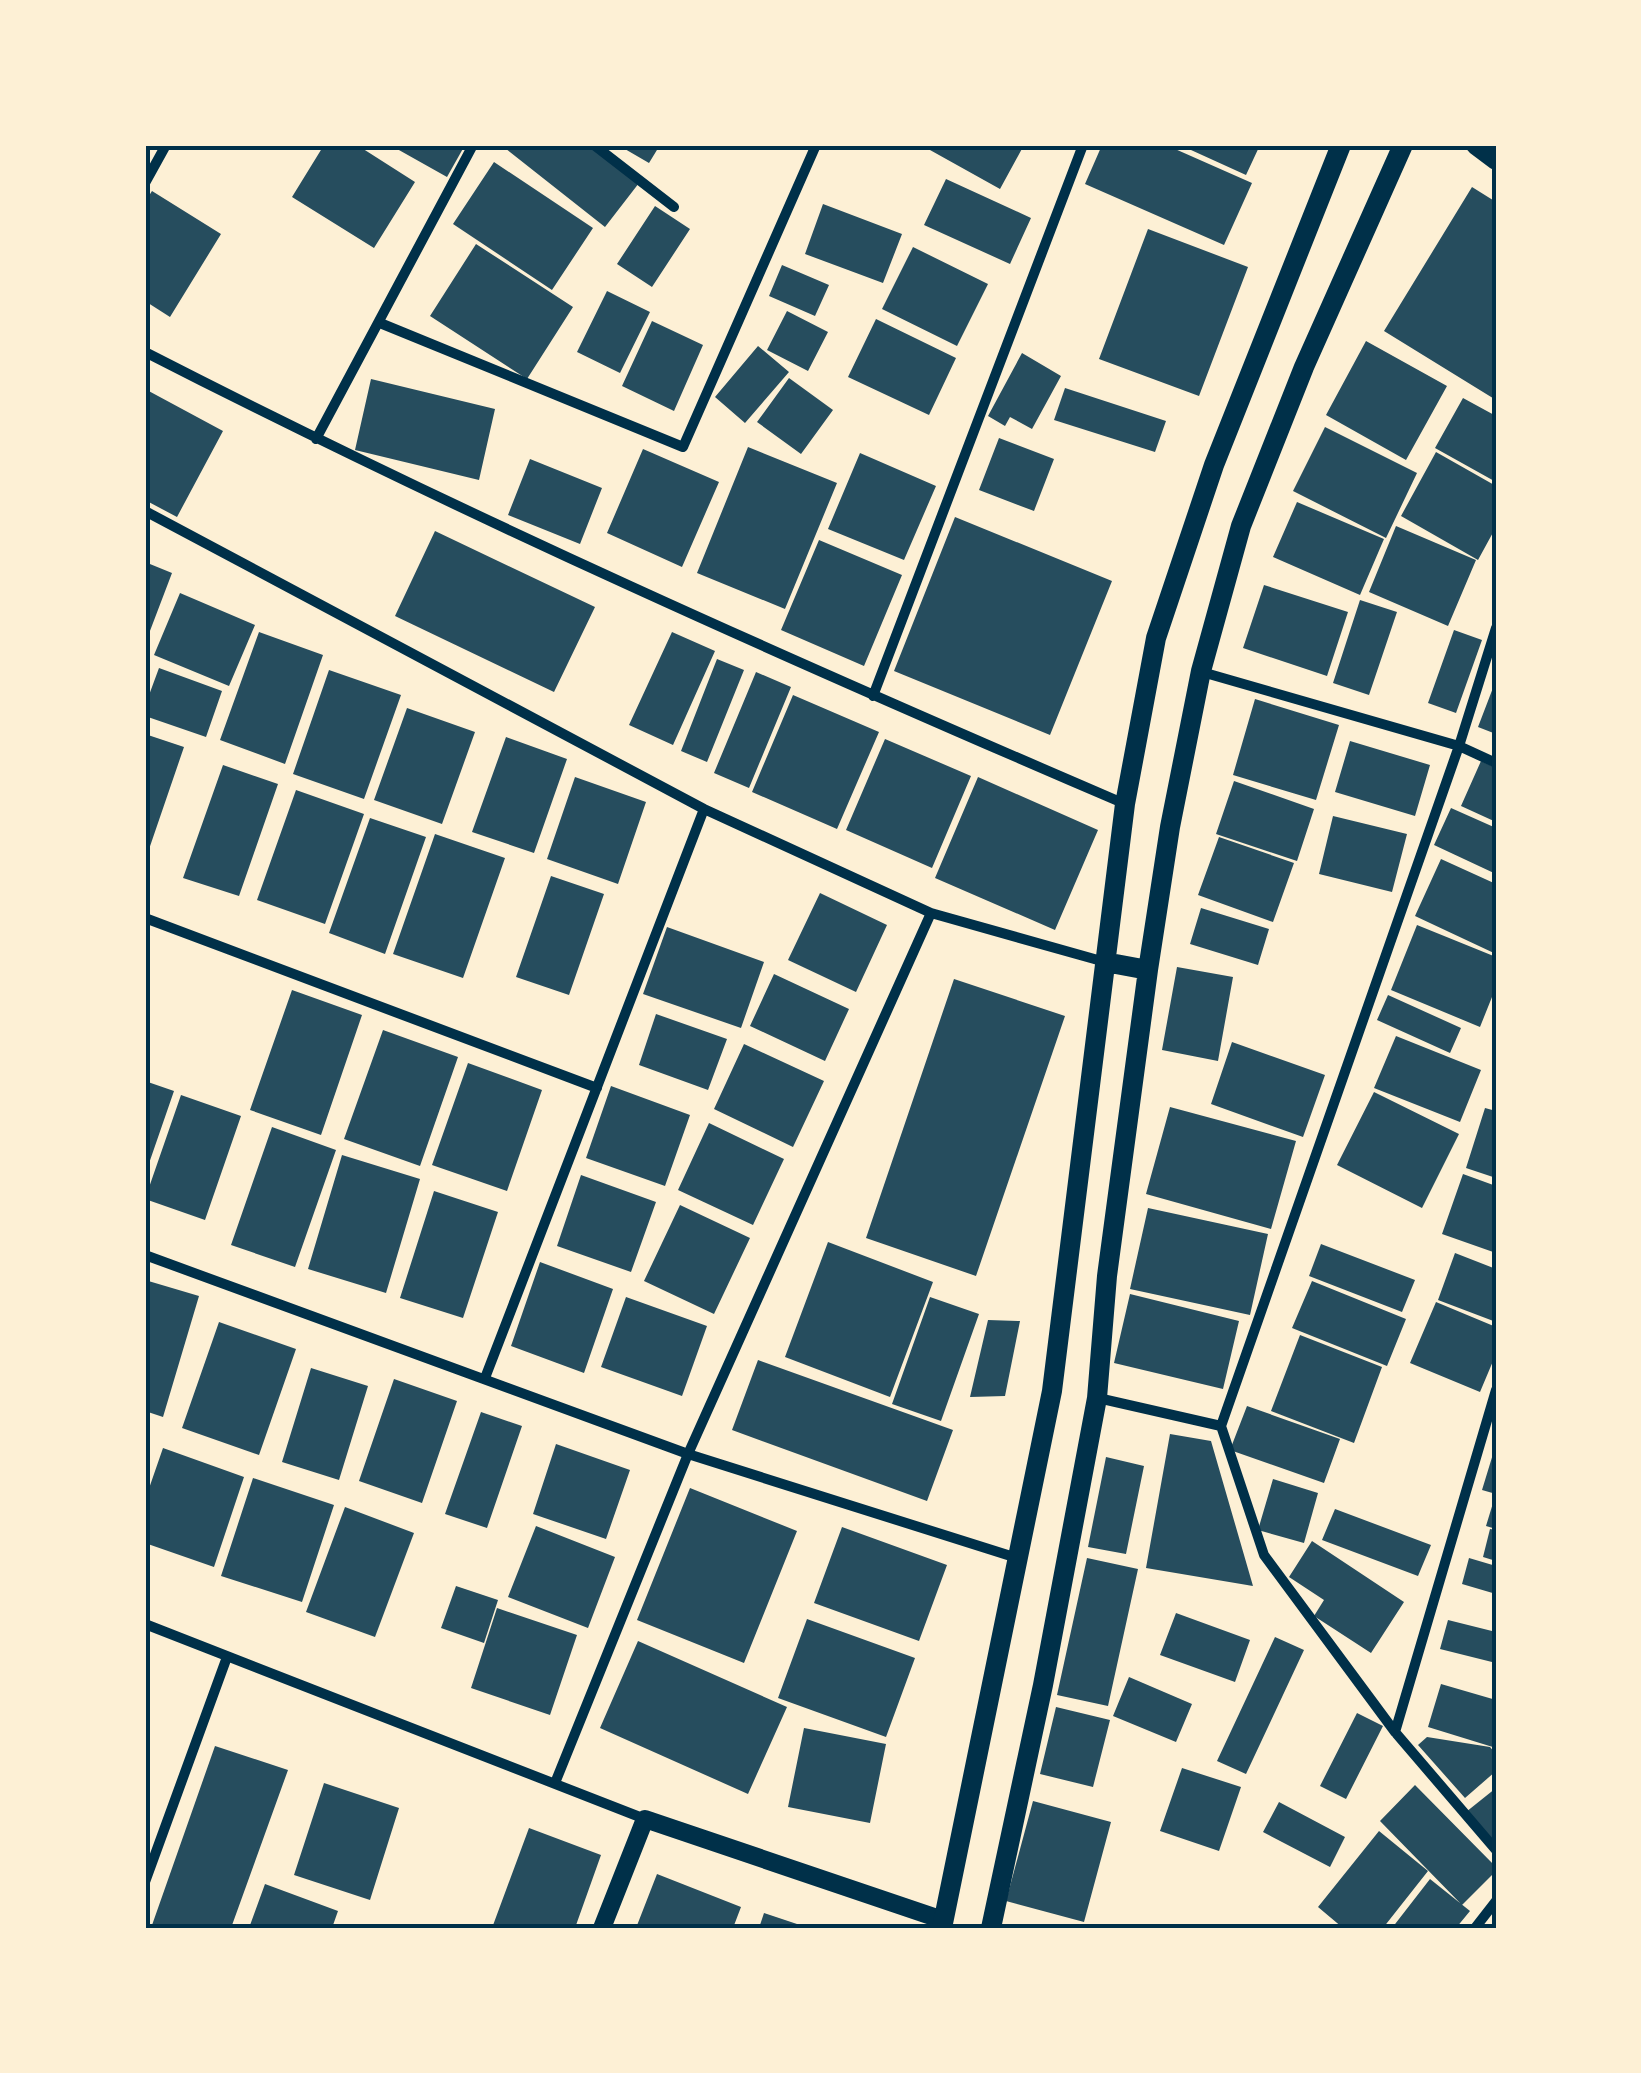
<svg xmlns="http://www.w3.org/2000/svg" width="1641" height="2073" viewBox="0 0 1641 2073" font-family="'Sofia Sans Condensed',sans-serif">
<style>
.building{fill:#264d5e}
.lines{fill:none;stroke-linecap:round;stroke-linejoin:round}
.minor{stroke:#003049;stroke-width:10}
.tertiary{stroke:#003049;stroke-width:18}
.secondary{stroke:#003049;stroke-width:20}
.neatline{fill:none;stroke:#003049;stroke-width:4}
</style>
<rect width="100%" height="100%" fill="#fdf0d5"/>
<path class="building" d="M324,145H357L415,182L374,248L292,197Z
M390,145H465L447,177Z
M501,145H590L639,183L605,227Z
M618,145H660L649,163Z
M921,145H1024L1000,189Z
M1102,145H1166L1252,183L1224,245L1085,184Z
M1180,145H1260L1246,175Z
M494,162L593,228L552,290L453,224Z
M946,179L1031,218L1010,264L924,225Z
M1472,187L1496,202V400L1384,331Z
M152,191L221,234L170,317L145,301V202Z
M823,204L902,234L883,283L805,254Z
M655,206L690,229L652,287L617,264Z
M1148,229L1248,267L1199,396L1099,359Z
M476,244L573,307L527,379L430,316Z
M913,247L988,284L957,346L882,309Z
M782,265L829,285L815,316L769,296Z
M607,291L650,312L620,373L577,352Z
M787,311L828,332L808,371L767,350Z
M876,319L956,358L929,415L848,377Z
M652,321L703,345L674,411L622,386Z
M1366,341L1447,386L1406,460L1326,415Z
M758,346L789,372L745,423L715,397Z
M1022,353L1061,376L1032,429L1010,417L1005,426L988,416Z
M789,378L833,410L801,454L757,422Z
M371,379L495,409L479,480L355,450Z
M1065,388L1166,421L1155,452L1054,420Z
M145,389L223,431L177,517L145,500Z
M1463,398L1496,416V482L1435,448Z
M1325,427L1417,473L1386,538L1293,491Z
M999,438L1054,459L1034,511L979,490Z
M748,447L837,483L785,609L697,573Z
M643,449L719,482L682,567L607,533Z
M1436,452L1496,486V527L1478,560L1401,516Z
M860,453L936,486L904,560L828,529Z
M530,459L602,488L580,544L508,515Z
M1297,502L1384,539L1360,595L1273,557Z
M955,517L1112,581L1050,735L894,671Z
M1396,526L1476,560L1448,626L1369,592Z
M435,531L595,607L554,692L395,616Z
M819,540L902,575L864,666L781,630Z
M145,562L172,573L145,644Z
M1264,585L1348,612L1327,676L1243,648Z
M180,593L255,625L229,686L154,655Z
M1360,600L1397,612L1369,695L1333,683Z
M1454,630L1482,640L1456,713L1428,703Z
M259,632L323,655L285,764L220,740Z
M672,632L715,651L673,745L629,725Z
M717,659L744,670L707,762L681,751Z
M159,668L222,691L206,737L145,716V706Z
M329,670L401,695L364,799L293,774Z
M756,672L791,687L749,788L714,773Z
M1496,680V734L1478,727Z
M793,695L879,732L837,829L752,792Z
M1255,699L1339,725L1316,800L1233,775Z
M407,708L475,732L442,824L374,800Z
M145,734L184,747L146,858H145Z
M506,737L567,759L534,853L472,832Z
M885,739L971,776L932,868L846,830Z
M1350,741L1430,765L1415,816L1335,792Z
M1481,761L1496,768V822L1461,806Z
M223,765L278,784L239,896L183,878Z
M575,777L646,802L618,884L547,859Z
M978,777L1098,830L1055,930L935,878Z
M1234,781L1314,809L1297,861L1216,834Z
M296,790L364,814L325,924L257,900Z
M1451,808L1496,828V874L1434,845Z
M1333,816L1407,834L1392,892L1319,874Z
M370,818L426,837L385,954L329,933Z
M435,834L505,858L463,978L393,954Z
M1219,837L1294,863L1273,922L1198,895Z
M1441,859L1496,884V954L1415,916Z
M551,876L604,894L569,995L516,977Z
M820,893L887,925L856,992L788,960Z
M1201,908L1269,929L1258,965L1190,944Z
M1417,925L1496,957V987L1480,1027L1391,990Z
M667,927L764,962L741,1028L643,994Z
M1177,967L1233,977L1218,1061L1162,1050Z
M774,974L849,1009L825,1061L750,1026Z
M954,979L1065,1016L976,1276L866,1238Z
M292,990L362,1015L321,1135L250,1110Z
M1388,995L1461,1028L1450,1053L1377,1020Z
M656,1014L727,1039L708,1090L639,1065Z
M383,1030L458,1057L420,1166L344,1139Z
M1396,1036L1481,1070L1460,1122L1374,1088Z
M1232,1042L1325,1075L1303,1137L1211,1104Z
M744,1044L824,1081L793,1147L714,1109Z
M468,1063L542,1090L507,1191L432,1165Z
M145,1081L174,1091L146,1172H145Z
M611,1086L690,1115L665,1186L586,1158Z
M1374,1092L1459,1134L1422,1208L1337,1165Z
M181,1095L241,1116L205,1220L145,1199Z
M1170,1107L1296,1141L1271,1229L1146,1194Z
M1485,1108L1496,1111V1178L1466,1168Z
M709,1123L784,1159L753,1225L678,1190Z
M272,1127L336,1150L295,1267L231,1245Z
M342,1155L420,1179L386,1293L308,1269Z
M1463,1174L1496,1186V1253L1442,1234Z
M581,1175L656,1202L631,1272L557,1246Z
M434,1191L498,1212L463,1318L400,1298Z
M680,1205L750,1238L714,1314L644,1281Z
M1148,1208L1268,1234L1250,1315L1130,1289Z
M828,1242L933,1282L890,1397L785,1357Z
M1321,1244L1415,1280L1402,1312L1309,1276Z
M1455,1253L1496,1269V1322L1438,1300Z
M540,1262L613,1289L584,1373L511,1346Z
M145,1280L199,1296L163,1417L145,1411Z
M1312,1281L1406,1319L1387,1366L1292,1328Z
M1130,1294L1239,1321L1223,1389L1114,1363Z
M626,1297L707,1326L682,1396L601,1367Z
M930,1297L979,1314L941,1421L892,1404Z
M1436,1302L1496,1327V1354L1480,1392L1410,1363Z
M988,1320L1020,1321L1005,1396L970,1397Z
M219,1322L296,1349L259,1455L182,1428Z
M1300,1335L1382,1367L1354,1443L1271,1411Z
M758,1360L953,1430L927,1501L732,1430Z
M311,1368L368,1386L339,1480L282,1462Z
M394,1379L457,1401L422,1503L359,1481Z
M1247,1406L1340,1439L1324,1483L1230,1450Z
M481,1412L522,1426L487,1528L445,1514Z
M1170,1434L1211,1441L1253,1586L1146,1568Z
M556,1444L630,1470L606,1539L533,1514Z
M163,1448L244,1477L214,1567L145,1543V1500Z
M1493,1454L1496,1455V1494L1482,1490Z
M1106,1457L1144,1466L1126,1554L1088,1547Z
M253,1478L334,1505L302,1602L221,1576Z
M1273,1479L1318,1493L1304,1543L1258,1530Z
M690,1488L797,1531L744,1663L637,1620Z
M1493,1503L1496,1504V1529L1486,1526Z
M345,1507L414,1533L375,1637L306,1612Z
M1335,1509L1431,1545L1418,1576L1322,1540Z
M536,1526L615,1557L588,1628L508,1597Z
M842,1527L947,1565L919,1641L814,1603Z
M1490,1529L1496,1530V1561L1483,1557Z
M1312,1541L1404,1602L1371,1653L1314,1616L1324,1600L1289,1577Z
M1087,1558L1138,1569L1108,1706L1057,1695Z
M1469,1558L1496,1566V1594L1462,1584Z
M456,1586L498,1600L484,1643L441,1628Z
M497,1608L577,1635L550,1715L471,1688Z
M1176,1613L1250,1640L1235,1682L1160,1655Z
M807,1619L915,1658L886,1737L778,1698Z
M1448,1620L1496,1632V1663L1440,1649Z
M1275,1637L1304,1650L1246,1774L1217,1761Z
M638,1641L787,1707L748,1794L600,1728Z
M1129,1677L1192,1704L1176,1742L1113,1716Z
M1441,1684L1496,1700V1748L1428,1727Z
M1056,1707L1110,1720L1093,1787L1040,1774Z
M1357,1713L1383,1726L1346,1799L1320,1786Z
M804,1728L886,1744L870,1823L788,1807Z
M1427,1737L1490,1747L1496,1754V1771L1465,1798L1418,1745Z
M215,1746L288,1770L231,1928H151Z
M1182,1768L1241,1787L1219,1851L1160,1831Z
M324,1783L399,1808L370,1900L294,1875Z
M1415,1785L1496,1867V1871L1462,1905L1380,1821Z
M1496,1788V1849L1466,1812Z
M1033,1801L1111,1822L1084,1922L1006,1901Z
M1279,1802L1345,1837L1330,1867L1263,1832Z
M529,1828L601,1855L575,1928H492Z
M1379,1831L1428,1871L1383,1928H1343L1318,1907Z
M657,1874L741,1907L733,1928H636Z
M1430,1879L1470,1911L1456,1928H1392Z
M265,1884L338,1911L332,1928H249Z
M764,1913L806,1927V1928H759Z"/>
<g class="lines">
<path class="minor" d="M594,145L674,207
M145,183L166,145
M380,323L683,447L816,145
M145,352C465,516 794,662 1125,804
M316,439L473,145
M145,511L704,809L931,913L1105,962
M1496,628L1459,746L1221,1426L1264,1555L1395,1732L1496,1850
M1202,672L1459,746L1496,763
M873,696L1083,145
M145,918L597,1088
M145,1255L688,1454L1017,1558
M485,1378L704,809
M1098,1398L1221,1426
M145,1624L645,1819
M1395,1732L1496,1390
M555,1783L688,1454L931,913
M145,1882L227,1657
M1475,1928L1496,1901"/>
<path class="tertiary" d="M602,1928L645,1819L943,1920"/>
<path class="secondary" d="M1476,145L1496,160
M1105,962L1148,970
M942,1928L1052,1391L1125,804L1156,638L1214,465L1341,145
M991,1928L1043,1685L1097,1398L1107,1276L1148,970L1170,827L1201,671L1241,526L1304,367L1403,145"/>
</g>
<rect width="1641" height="2073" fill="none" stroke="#fdf0d5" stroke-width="295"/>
<rect x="148" y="148" width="1346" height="1778" class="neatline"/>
</svg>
